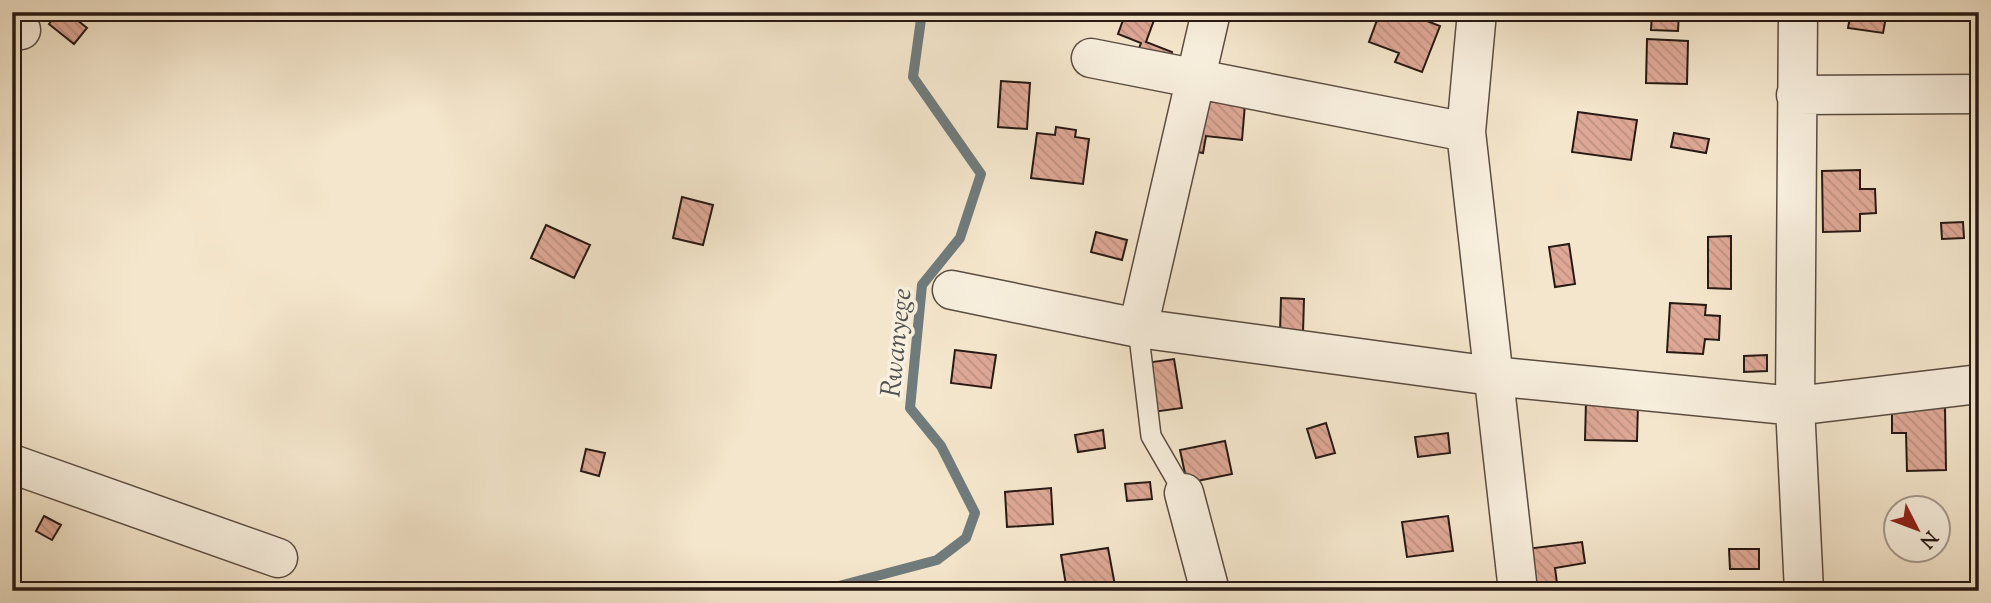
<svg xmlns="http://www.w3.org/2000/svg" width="1991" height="603" viewBox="0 0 1991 603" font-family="'Sorts Mill Goudy',serif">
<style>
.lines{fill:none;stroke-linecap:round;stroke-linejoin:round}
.stream{stroke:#707b7c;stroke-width:10}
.building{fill:url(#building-back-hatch);stroke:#271913;stroke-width:2}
.service-casing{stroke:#5a4c41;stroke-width:22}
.minor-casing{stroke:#5a4c41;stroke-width:41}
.service{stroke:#f8efde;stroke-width:19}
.minor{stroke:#f8efde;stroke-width:38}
.labels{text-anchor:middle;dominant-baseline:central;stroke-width:7;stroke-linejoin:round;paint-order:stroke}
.water-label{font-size:28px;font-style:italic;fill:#525250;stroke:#f8efde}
</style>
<defs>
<pattern id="building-back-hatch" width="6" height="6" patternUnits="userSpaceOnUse" patternTransform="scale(1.75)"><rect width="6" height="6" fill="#dea896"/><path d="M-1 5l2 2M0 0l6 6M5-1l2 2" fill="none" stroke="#be9080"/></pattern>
</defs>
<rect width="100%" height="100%" fill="#f4e6cc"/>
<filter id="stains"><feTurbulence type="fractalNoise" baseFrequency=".00286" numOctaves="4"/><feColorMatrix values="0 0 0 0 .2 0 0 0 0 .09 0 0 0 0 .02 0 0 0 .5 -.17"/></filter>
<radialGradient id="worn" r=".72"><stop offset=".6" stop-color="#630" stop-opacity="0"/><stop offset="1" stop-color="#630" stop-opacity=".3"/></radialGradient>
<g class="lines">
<path class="stream" d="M820,591L937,560L966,538L975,513L941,446L910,408L922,285L960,238L981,174L913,77L922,12"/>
</g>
<path class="building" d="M58,12H67L87,28L74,44L49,24Z
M1126,12H1157L1146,42L1172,52L1165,70L1135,59L1141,43L1118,34Z
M1380,12H1404L1440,26L1422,72L1395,62L1399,53L1369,42Z
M1652,12H1679L1678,31L1651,30Z
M1851,12H1887L1883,33L1848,28Z
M1647,39L1688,41L1687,84L1646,83Z
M1001,81L1030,83L1027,129L998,127Z
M1192,100L1245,104L1242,140L1206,136L1203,153L1187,150Z
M1578,112L1637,120L1631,160L1572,152Z
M1056,127L1076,130L1075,137L1089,139L1083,184L1031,178L1037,133L1055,135Z
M1674,133L1709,139L1706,153L1671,147Z
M1979,166V217L1971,218L1970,167Z
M1860,170V189H1875L1876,213L1860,214V231L1823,232L1822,171Z
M682,197L713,205L703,245L673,238Z
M1963,222L1964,238L1942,239L1941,223Z
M546,225L590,245L574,278L531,258Z
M1096,232L1127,240L1122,260L1091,252Z
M1731,236V289L1708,288V237Z
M1569,244L1575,284L1555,287L1549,247Z
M1976,257H1979V307H1974Z
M1281,298L1304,299L1303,333L1280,332Z
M1670,303L1706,305L1705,315L1720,316L1719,340L1705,339L1703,354L1667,352Z
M955,350L996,355L991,388L951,383Z
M1767,355V371L1744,372V356Z
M1174,359L1182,408L1146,413L1138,364Z
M1586,401L1638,403L1637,441L1585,440Z
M1945,407L1946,470L1907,471L1906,433H1892V408Z
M1326,423L1335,453L1316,458L1307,429Z
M1103,430L1105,448L1078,452L1075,435Z
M1448,433L1450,453L1418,457L1415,437Z
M1225,441L1232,474L1187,483L1180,450Z
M586,449L605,453L599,476L581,471Z
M1150,482L1152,499L1127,501L1125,484Z
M1051,488L1053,524L1007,527L1005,492Z
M44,516L61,525L52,540L36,531Z
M1448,516L1453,551L1407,557L1402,522Z
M1582,542L1585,563L1555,568L1558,591H1532L1526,549Z
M1108,548L1116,591H1067L1061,555Z
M1729,549H1759V569H1730Z"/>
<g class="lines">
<g class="service-casing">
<path id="service" d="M1138,328L1151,436L1184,493"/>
</g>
<g class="minor-casing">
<path id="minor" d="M1477,12L1466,132L1518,591
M1798,12L1795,406L1804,591
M12,27L21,30
M1091,58L1466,132
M1796,95L1979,94
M952,290L1138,328L1492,376L1795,406L1979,384
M1138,328L1211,12
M12,464L278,558
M1184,493L1210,591"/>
</g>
<use href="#service" class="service"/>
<use href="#minor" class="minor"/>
</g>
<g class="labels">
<g class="water-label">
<text transform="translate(898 343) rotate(-84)">Rwanyege</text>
</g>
</g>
<rect width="1991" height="603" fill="none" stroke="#f4e6cc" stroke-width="42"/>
<rect x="14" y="14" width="1963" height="575" fill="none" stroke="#271913" stroke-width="3.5"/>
<rect x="21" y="21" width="1949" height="561" fill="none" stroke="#271913" stroke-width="2"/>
<g transform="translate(1917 529) rotate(132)"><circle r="33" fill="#f8efde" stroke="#a4998d" stroke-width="2"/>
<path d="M0-5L12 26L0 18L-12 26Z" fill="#8f2418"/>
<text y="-10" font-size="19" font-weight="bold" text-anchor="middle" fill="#271913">N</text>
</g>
<rect width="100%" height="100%" filter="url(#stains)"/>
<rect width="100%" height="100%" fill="url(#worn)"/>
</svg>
